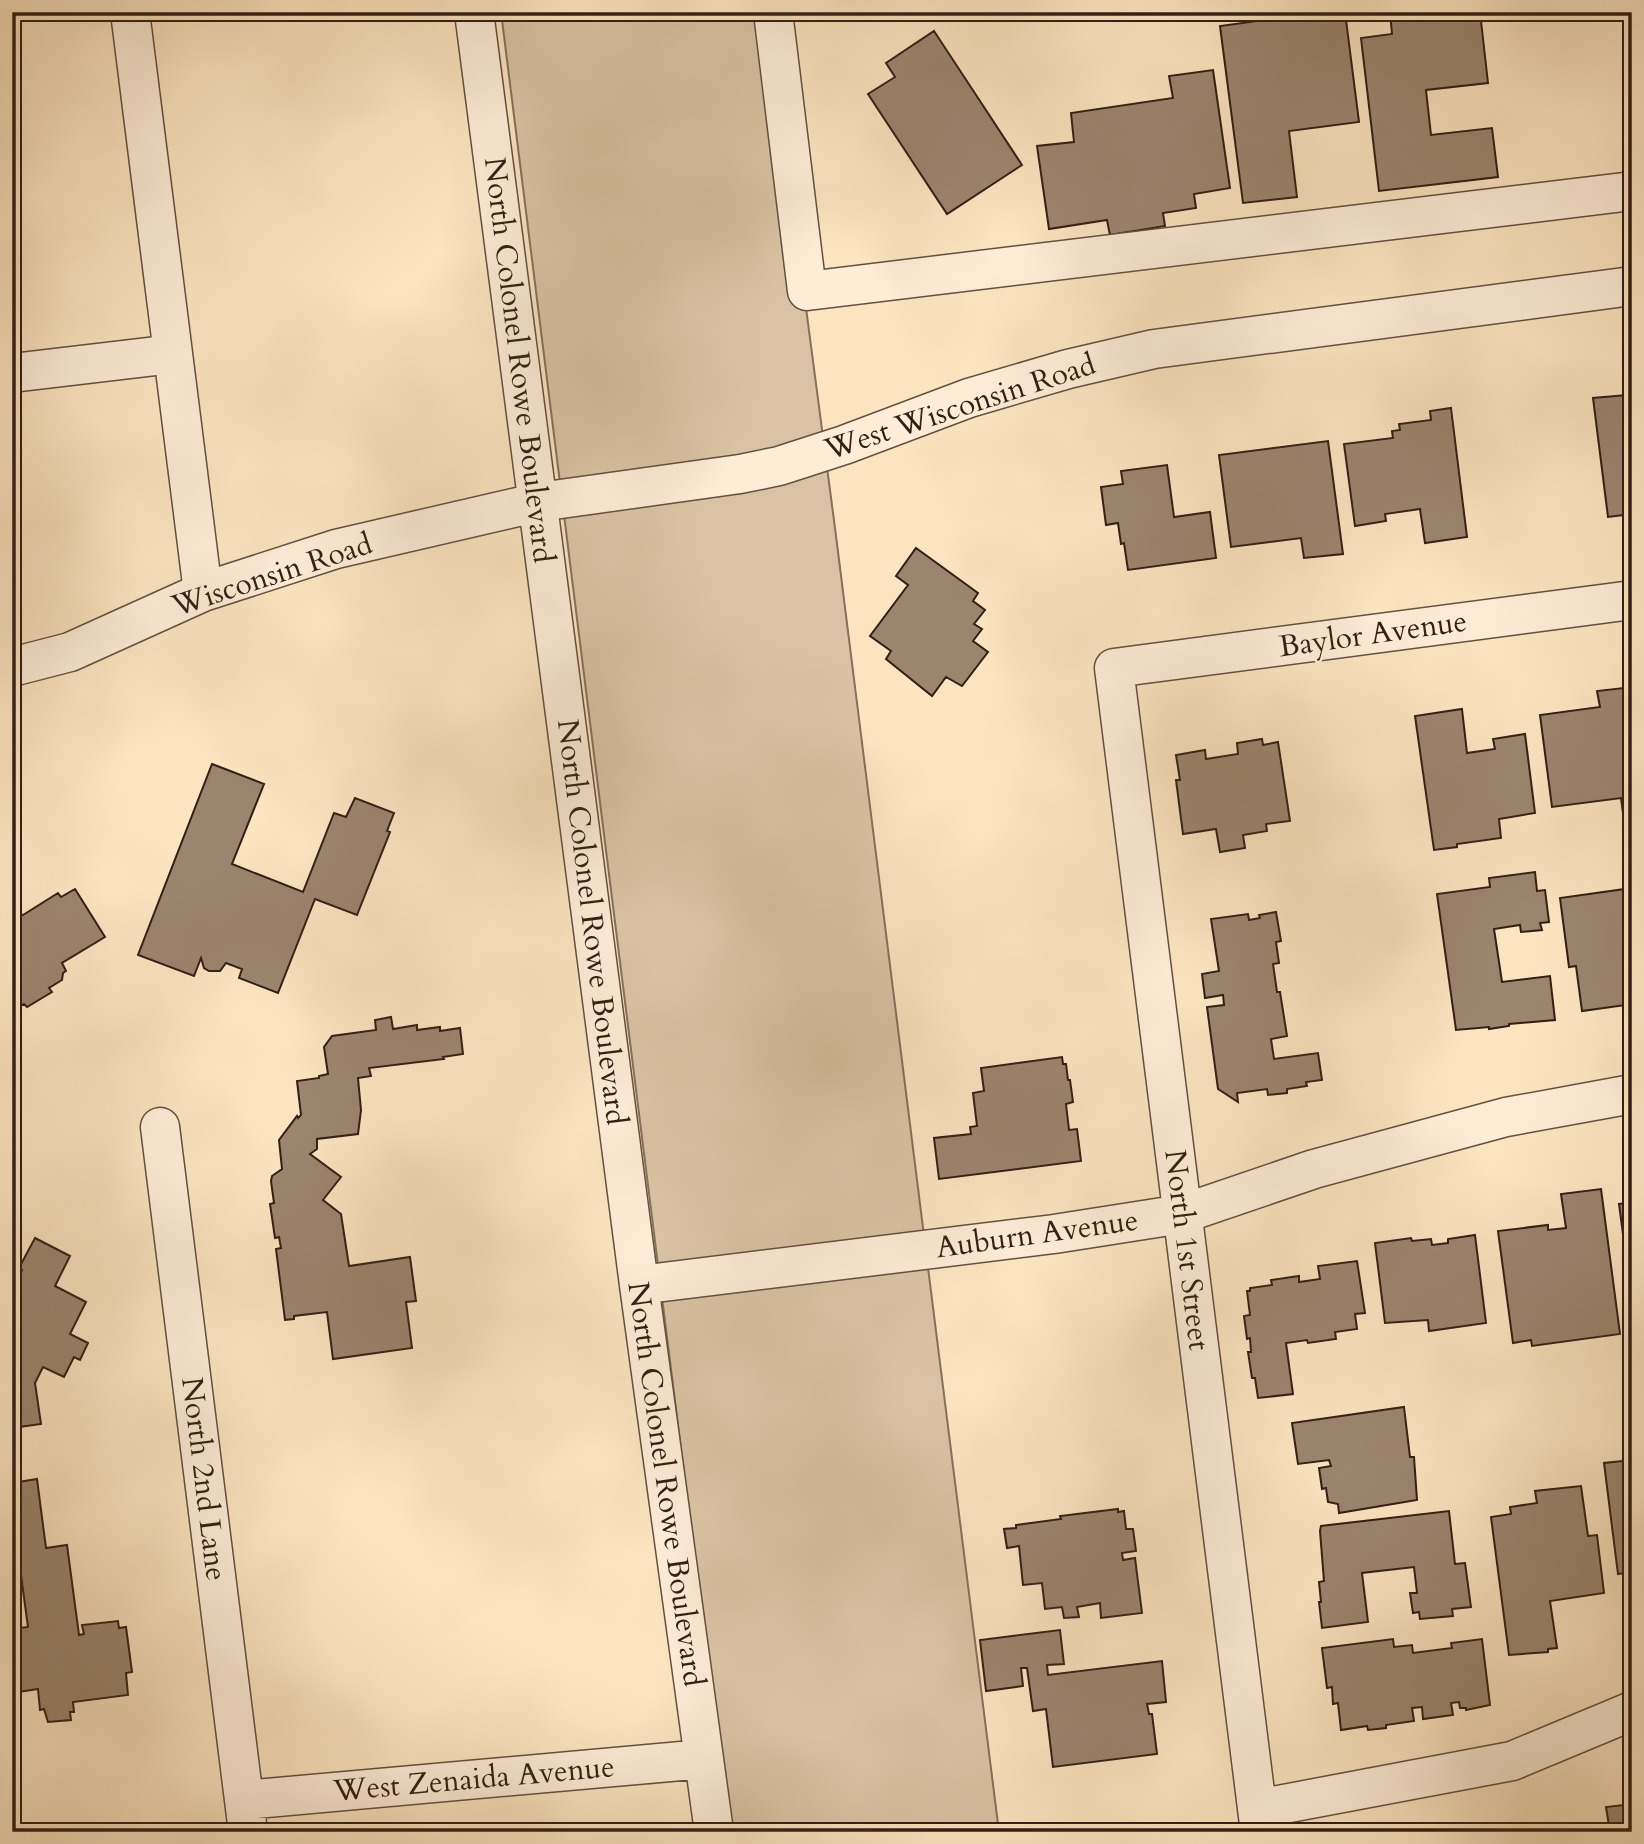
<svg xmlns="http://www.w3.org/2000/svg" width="1644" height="1844" viewBox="0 0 1644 1844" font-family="Cardo,serif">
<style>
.green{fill:#dac3a4;stroke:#86715c;stroke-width:2}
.building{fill:#9b856e;stroke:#321f14;stroke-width:2}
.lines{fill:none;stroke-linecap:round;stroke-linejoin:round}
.minor-casing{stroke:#64503f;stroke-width:41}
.minor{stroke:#fdedd7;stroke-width:38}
.labels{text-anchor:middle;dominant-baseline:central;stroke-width:5;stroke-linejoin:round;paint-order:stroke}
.street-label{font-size:30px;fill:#321f14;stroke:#fdedd7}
</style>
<rect width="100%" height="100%" fill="#fce4c1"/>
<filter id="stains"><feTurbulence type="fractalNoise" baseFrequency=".00286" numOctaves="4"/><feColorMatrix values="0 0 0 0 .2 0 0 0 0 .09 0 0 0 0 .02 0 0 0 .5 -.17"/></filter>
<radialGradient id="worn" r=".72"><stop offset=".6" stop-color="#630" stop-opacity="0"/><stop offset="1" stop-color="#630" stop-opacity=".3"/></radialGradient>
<path class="green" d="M501,12H767L835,528L999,1832H729Z"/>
<path class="building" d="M1323,12H1345L1359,122L1289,131L1297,197L1243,203L1220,26Z
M1390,12H1480L1488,83L1426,90L1431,135L1492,128L1498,177L1379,191L1361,38L1392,34Z
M934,31L1022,165L947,214L868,94L895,77L886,63Z
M1213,70L1230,188L1194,194L1196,208L1163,213L1165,226L1110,235L1107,220L1049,229L1037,146L1074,142L1071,113L1173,98L1169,76Z
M1627,395L1629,408L1632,407V514L1608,517L1593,398Z
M1451,408L1467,537L1425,543L1420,509L1385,514L1386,521L1355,526L1344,444L1393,438L1392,431L1400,430L1399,424L1431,420L1430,411Z
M1328,441L1343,554L1304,558L1301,538L1231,547L1219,455Z
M1167,465L1174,517L1210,512L1216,558L1128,570L1124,543L1121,544L1118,523L1106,525L1101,487L1123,484L1121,471Z
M916,548L978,593L973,601L985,610L974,624L982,629L973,641L988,652L962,686L946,677L932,696L886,659L891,651L870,636L908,585L896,576Z
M1632,687V827L1625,828L1621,798L1552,807L1540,715L1600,707L1597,691Z
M1462,709L1467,753L1495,749L1493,739L1525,734L1535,813L1499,819L1501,838L1457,844V847L1434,850L1415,716Z
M1262,739L1263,745L1278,742L1290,821L1266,824L1267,831L1243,835L1245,848L1220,852L1216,829L1183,834L1176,780H1180L1176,755L1205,750L1206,759L1238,754L1237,743Z
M212,764L264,784L232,864L303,892L334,813L346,817L355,798L394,813L387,831L390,832L357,915L315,899L278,993L239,978L242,969L226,963L220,971H209L204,968L201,958L194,976L138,955Z
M1535,872L1537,891L1545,890L1549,922L1540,923L1542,930L1521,932L1520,925L1494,929L1502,982L1550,976L1555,1020L1509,1024V1026L1489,1029V1027L1456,1030L1437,894L1490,887L1489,878Z
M1632,888V981L1623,982L1626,1005L1582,1011L1576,966L1569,967L1560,898Z
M75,889L105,937L62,963L66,971L63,973L62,980L49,988L52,992L27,1007L24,1004L12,1011V912L23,915L58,893L61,897Z
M1276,912L1281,941L1276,942L1279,963L1273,964L1277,992H1280L1287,1036L1271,1039L1274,1059L1318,1053L1322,1080L1306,1082L1307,1086L1287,1089V1093L1268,1095L1267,1089L1237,1093L1238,1102L1218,1089L1207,1007L1224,1005L1223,995L1205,998L1202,974L1219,971L1211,919L1248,914L1249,920L1260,918L1259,915Z
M391,1017L393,1029L417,1025V1030L440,1027V1031L460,1028L463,1054L443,1057L444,1059L369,1068L371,1076L358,1078L361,1110L358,1134L317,1139V1149L310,1154L341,1177L323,1200L341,1214L349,1266L410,1257L416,1301L406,1302L412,1348L333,1359L327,1312L294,1316V1319L285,1320L276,1249L281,1248L279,1237L275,1238L270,1204L274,1203L271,1181L272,1176L282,1169L279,1140L297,1116L298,1118L301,1115L297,1081L319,1078V1076L328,1074L324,1047L332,1036L376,1030L375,1020Z
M1062,1057L1063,1064H1066L1068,1080H1070L1073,1102L1066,1104L1069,1130L1077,1129L1081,1161L939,1179L934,1138L971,1134L970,1127L977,1126L973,1093L984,1091L981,1068Z
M1601,1189L1620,1334L1532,1346L1531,1340L1513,1343L1498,1231L1548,1225V1230L1566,1228L1561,1194Z
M1632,1192V1295H1631L1619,1204L1628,1203L1627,1193Z
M1475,1235L1486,1323L1429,1331L1428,1320L1385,1323L1375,1243L1411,1238L1412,1241L1431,1239L1432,1245L1448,1243V1239Z
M35,1238L70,1256L55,1286L86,1302L70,1334L88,1343L80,1360L74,1357L64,1377L43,1367L35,1383L41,1424L12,1428V1290L22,1270L19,1268Z
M1357,1261L1365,1313L1355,1314L1357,1329L1335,1332L1336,1339L1308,1343L1307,1340L1286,1343L1293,1394L1258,1398L1255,1378H1252L1248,1352H1251L1250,1338L1247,1339L1244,1316L1250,1315L1247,1291H1250V1288L1272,1285L1271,1280L1299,1276V1282L1320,1279L1318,1266Z
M1404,1407L1410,1457H1414L1417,1500L1339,1513L1338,1504L1328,1502L1326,1488L1322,1489L1319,1468L1331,1466L1329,1460L1298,1464L1292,1423Z
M1632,1460V1572L1618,1574L1604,1463Z
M37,1479L46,1548L67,1545L79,1635L84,1634L82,1625L118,1621L119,1628L126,1627L132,1672L126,1673L128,1695L73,1702L74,1712H70L71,1720L48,1722L44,1709L40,1710L38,1689L18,1692V1694L12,1695V1629L28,1627L18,1553L12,1554V1483Z
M1581,1486L1588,1536L1597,1535L1604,1593L1550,1601L1557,1648L1548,1649V1652L1509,1655L1491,1517L1511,1514L1510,1507L1537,1503L1535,1491Z
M1118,1509V1512L1124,1511L1126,1529H1133L1136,1551L1122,1553L1123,1560L1135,1558L1142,1613L1101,1618L1100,1603L1077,1607L1079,1617L1064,1618L1062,1607L1045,1609L1042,1583L1023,1585L1019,1546L1007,1548L1004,1529L1016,1528V1525L1061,1519L1060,1516Z
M1449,1511L1455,1564L1465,1563L1471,1607L1452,1609L1453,1616L1420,1619L1419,1612L1413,1613L1410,1593H1417L1414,1567L1362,1573L1368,1622L1322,1628L1319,1602H1321L1319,1582L1324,1581L1320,1531L1321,1526Z
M1060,1630L1064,1664L1047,1665L1048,1675L1162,1661L1166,1702L1147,1704L1149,1714H1152L1157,1754L1053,1767L1046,1709L1033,1711L1027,1668H1021L1023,1686L986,1691L980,1640Z
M1393,1639L1394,1647L1412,1645L1413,1653L1452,1648L1451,1643L1482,1639L1490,1705L1466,1710V1708H1460L1459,1702L1451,1703L1453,1715L1423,1719L1422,1707L1412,1708L1414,1721L1386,1725V1728L1368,1730L1367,1726L1341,1730L1338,1703L1333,1704L1332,1687L1327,1688L1322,1648Z
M1632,1804V1832H1610L1606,1807Z"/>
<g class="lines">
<g class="minor-casing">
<path id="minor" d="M130,12L203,592
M474,12L639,1285L714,1832
M773,12L807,291L1632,191
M12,373L173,354
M12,667L70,652L203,592L336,549L539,502L740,474L779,466L844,445L969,398L1068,369L1154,349L1632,286
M160,1127L248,1832
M639,1285L1054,1234L1182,1214L1314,1169L1506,1117L1632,1094
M244,1800L704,1759
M1257,1809L1512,1761L1632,1711
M1260,1832L1114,668L1632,600"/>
</g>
<use href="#minor" class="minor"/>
</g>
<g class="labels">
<g class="street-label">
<text transform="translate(519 360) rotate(83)">North Colonel Rowe Boulevard</text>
<text transform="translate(960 407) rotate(-18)">West Wisconsin Road</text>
<text transform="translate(272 575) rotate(-18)">Wisconsin Road</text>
<text transform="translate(1373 634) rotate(-8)">Baylor Avenue</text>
<text transform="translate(592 922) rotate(83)">North Colonel Rowe Boulevard</text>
<text transform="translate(1037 1234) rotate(-8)">Auburn Avenue</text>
<text transform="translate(1187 1250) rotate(83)">North 1st Street</text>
<text transform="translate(204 1479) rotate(83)">North 2nd Lane</text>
<text transform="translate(666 1484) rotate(82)">North Colonel Rowe Boulevard</text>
<text transform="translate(474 1779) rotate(-5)">West Zenaida Avenue</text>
</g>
</g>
<rect width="1644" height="1844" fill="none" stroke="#fce4c1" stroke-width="42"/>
<rect x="14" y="14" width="1616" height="1816" fill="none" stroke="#321f14" stroke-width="3.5"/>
<rect x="21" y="21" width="1602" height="1802" fill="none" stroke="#321f14" stroke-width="2"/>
<rect width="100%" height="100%" filter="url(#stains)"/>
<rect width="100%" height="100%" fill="url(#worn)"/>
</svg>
